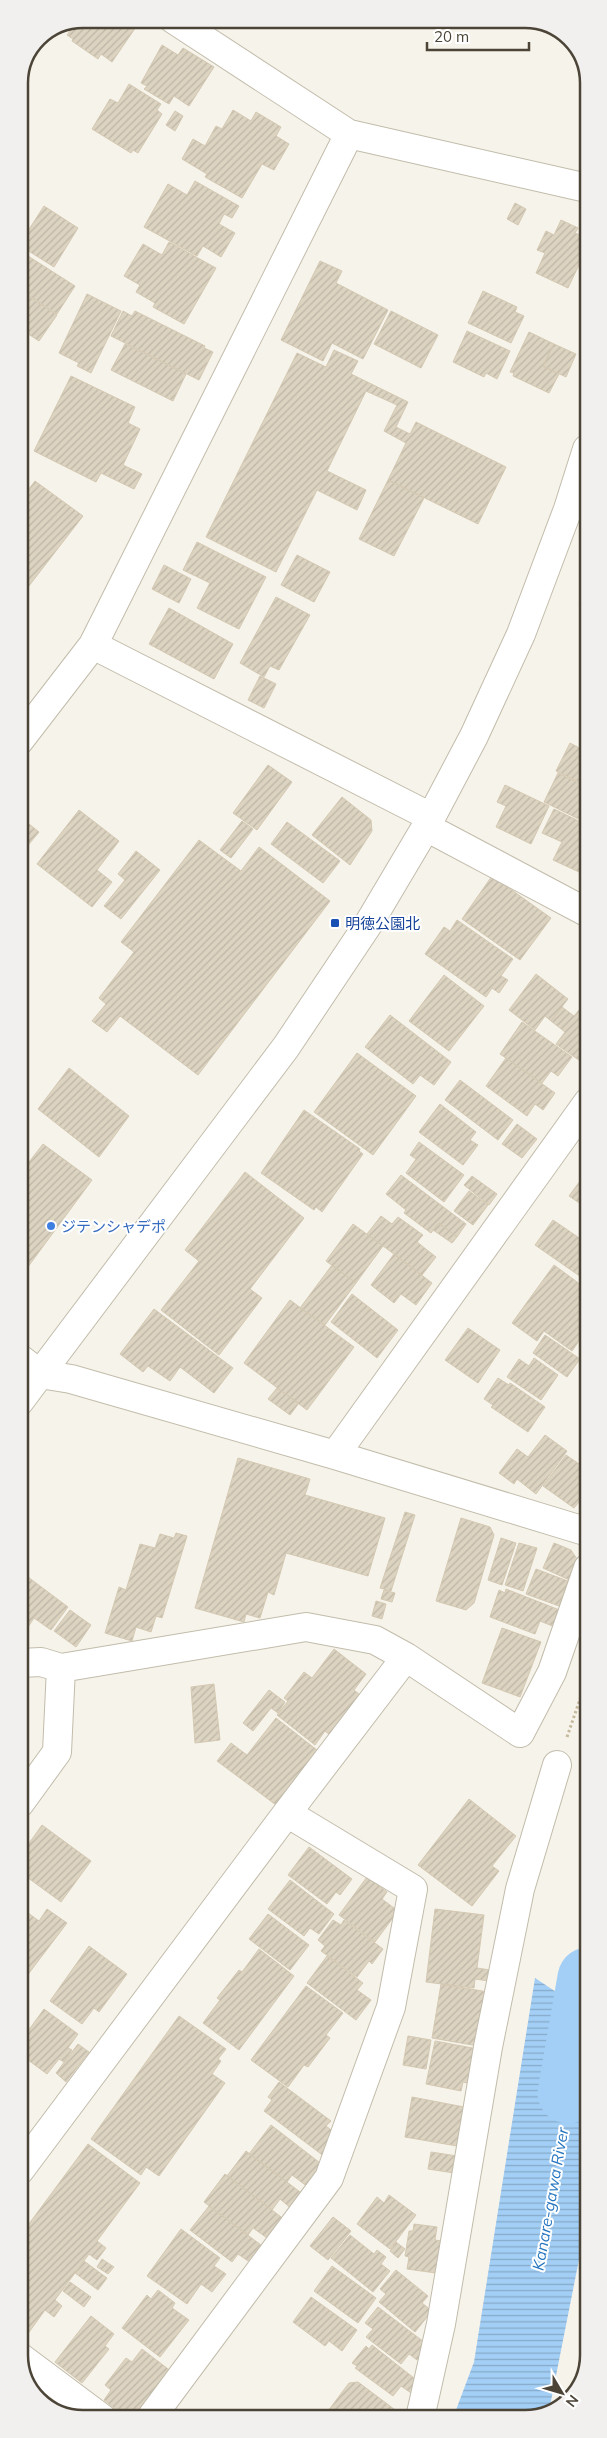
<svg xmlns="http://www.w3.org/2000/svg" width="607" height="2438" viewBox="0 0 607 2438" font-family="Mulish,'Noto Sans JP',sans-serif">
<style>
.water{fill:url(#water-rules)}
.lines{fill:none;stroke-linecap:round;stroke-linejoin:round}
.river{stroke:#a3cff6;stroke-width:61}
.building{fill:url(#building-hatch);stroke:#d4c8b1}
.minor-casing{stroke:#c2bcab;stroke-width:30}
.path{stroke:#c5b99c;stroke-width:3;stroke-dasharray:2.5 2.5;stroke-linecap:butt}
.minor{stroke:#fff;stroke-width:28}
.transit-dot{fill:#1a4fb4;stroke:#fff;stroke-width:2}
.shop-dot{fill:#3f7fe0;stroke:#fff;stroke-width:2}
.labels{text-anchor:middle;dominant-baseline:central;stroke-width:4;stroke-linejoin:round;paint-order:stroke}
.transit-label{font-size:15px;fill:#164399;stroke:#fff;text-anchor:start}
.shop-label{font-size:15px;fill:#366cbe;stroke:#fff;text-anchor:start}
.water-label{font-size:16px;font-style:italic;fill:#2776c0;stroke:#fff}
.rim{fill:none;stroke:#4b4437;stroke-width:2.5}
</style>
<defs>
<pattern id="water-rules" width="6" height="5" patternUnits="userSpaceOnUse" patternTransform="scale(1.25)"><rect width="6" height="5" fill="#a3cff6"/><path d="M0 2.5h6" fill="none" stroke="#87aac8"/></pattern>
<pattern id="building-hatch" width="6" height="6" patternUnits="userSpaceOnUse" patternTransform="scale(1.25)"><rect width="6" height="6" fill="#dcd3c1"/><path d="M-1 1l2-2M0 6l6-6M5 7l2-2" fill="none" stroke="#beb6a6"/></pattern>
</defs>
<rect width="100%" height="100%" fill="#f6f3ea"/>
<path class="water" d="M535,1978L588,2013V2214L549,2411L536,2418H453L474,2362Z"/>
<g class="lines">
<path class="river" d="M568,2093L588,1978"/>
</g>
<path class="building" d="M83,19H131L138,24L112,62L101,54L98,59L72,41L73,39L67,35L77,21Z
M162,45L178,55L183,48L214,67L189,106L174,96L169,104L144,89L147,86L141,83Z
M129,84L161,104L157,110L162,114L138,153L133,150L131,153L92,129L110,99L118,103Z
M233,110L251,121L256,112L281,127L276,136L289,144L274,170L262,164L242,198L205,177L207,174L182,159L193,139L205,146L216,126L222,129Z
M175,111L183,116L175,131L166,125Z
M195,181L239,206L232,218L224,214L219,224L235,233L221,257L203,246L197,256L144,227L168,184L187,195Z
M515,203L526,209L518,225L507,219Z
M44,206L78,228L54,267L19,245Z
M561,220L578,228L575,233L587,238V248L568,288L536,273L545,253L537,250L546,231L554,235Z
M169,242L216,268L184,324L153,307L155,303L136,292L140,285L124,276L143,244L162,255Z
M28,256L75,286L57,314L22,291L24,287L19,283V265L21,267Z
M320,261L342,271L336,283L388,310L363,359L332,343L323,361L281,340Z
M19,290L57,315L39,341L19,328Z
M483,291L517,307L515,312L524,316L511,343L468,323Z
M87,294L121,311L91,373L77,366L79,363L59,353Z
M123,311L132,316L135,311L205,346L204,348L213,352L199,380L111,336Z
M391,311L438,335L421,368L374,344Z
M467,331L510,351L497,379L486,373L484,377L453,362Z
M529,332L554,344L543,366L559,374L549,393L513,376L514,373L510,372Z
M125,344L186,374L173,401L111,370Z
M554,344L576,354L566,377L543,366Z
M334,350L358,361L351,374L408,402L396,427L410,434L416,422L506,467L478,524L388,480L406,443L384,431L397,405L366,391L327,471L366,490L357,510L317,490L276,572L206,537L297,353L326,367Z
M71,376L135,407L128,423L140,429L123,465L142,474L134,489L101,473L96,482L34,451Z
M388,480L424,498L394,556L359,539Z
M35,481L83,516L25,591L19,586V502Z
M197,542L266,577L239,629L197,608L210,583L183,570Z
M297,555L330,572L314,602L281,585Z
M164,565L191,579L179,603L152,589Z
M587,583V607L579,604Z
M276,597L310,615L279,670L270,666L264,677L240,663Z
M169,608L233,644L214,679L149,644Z
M260,676L276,684L264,708L248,700Z
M570,743L587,752V786L556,771Z
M268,765L292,782L257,830L233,813Z
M558,773L587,787V823L544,802Z
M505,785L549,806L531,844L496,827L506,806L497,802Z
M342,797L371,820L372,831L350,865L312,835Z
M554,809L587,825V855L579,872L553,860L562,842L542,833Z
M79,810L119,841L97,870L112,882L92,907L37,864Z
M19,816L39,832L20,855L19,854Z
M242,821L253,829L231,858L220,850Z
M287,822L340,861L323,883L271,844Z
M199,840L241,871L259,847L330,901L198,1075L120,1016L107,1032L92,1021L106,1004L99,998L134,952L121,942Z
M136,851L160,870L121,919L104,906L125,880L118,874Z
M492,876L551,918L520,960L462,919Z
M457,920L513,959L501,976L508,980L499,993L492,988L486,997L425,954L444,927L450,931Z
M536,974L568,999L551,1021L545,1016L535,1030L509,1010Z
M444,975L484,1006L449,1051L409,1021Z
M584,1004L588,1007V1058L583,1063L556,1044L565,1032L551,1021L562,1007L574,1016Z
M390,1015L451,1062L434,1085L420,1075L413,1084L365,1047Z
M522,1022L572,1057L558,1076L551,1071L542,1083L500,1054Z
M357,1053L416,1096L373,1155L314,1112Z
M506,1058L555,1093L543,1110L535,1104L527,1116L486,1086Z
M69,1068L129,1116L99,1157L38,1109Z
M460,1080L513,1120L498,1140L445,1100Z
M440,1104L476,1132L470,1140L478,1145L463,1165L419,1132Z
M304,1110L360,1149L359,1151L363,1154L322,1212L316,1207L314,1210L261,1173Z
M517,1124L537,1139L522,1158L502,1144Z
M419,1142L464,1175L444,1202L406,1173L416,1159L410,1155Z
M43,1144L92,1180L19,1279V1175Z
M588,1170V1209L569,1196Z
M245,1172L304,1218L250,1289L262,1298L219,1355L161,1310L199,1261L185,1250Z
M401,1175L466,1224L457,1237L439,1223L431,1233L404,1213L406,1210L386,1194Z
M472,1176L497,1194L489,1205L464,1185Z
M469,1191L488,1205L473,1225L454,1211Z
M381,1216L392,1224L398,1217L423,1235L417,1242L436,1257L422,1275L367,1234Z
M553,1220L588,1244V1267L581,1277L535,1245Z
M439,1223L457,1237L452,1243L433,1230Z
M353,1224L383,1246L356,1283L326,1261Z
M394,1254L432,1283L416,1305L401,1294L394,1303L371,1285Z
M332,1265L356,1283L325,1325L300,1308Z
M554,1265L588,1290V1328L572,1351L544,1331L537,1341L512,1323Z
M352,1294L398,1330L377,1358L331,1322Z
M290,1300L354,1347L307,1410L244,1363Z
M154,1309L233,1368L214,1393L180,1367L170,1381L148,1366L143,1372L120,1354Z
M468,1328L500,1350L478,1383L445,1360Z
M545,1335L580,1359L567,1377L533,1353Z
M534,1358L558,1375L541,1400L507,1377L519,1359L529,1366Z
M498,1378L509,1385L510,1383L545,1407L528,1432L491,1407L493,1405L484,1399Z
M277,1388L299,1403L290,1415L268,1399Z
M545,1435L567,1451L536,1494L517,1479L514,1484L499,1473L517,1449L528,1457Z
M566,1455L588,1470V1508L579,1502L574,1508L543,1486Z
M238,1458L310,1479L305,1495L385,1518L368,1576L286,1553L274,1595L268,1592L260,1618L246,1614L244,1622L195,1608Z
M405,1512L415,1515L391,1591L380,1588Z
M461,1518L490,1527L494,1535L474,1603L466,1610L436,1601Z
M176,1533L187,1536L162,1618L156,1616L151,1632L136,1627L132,1641L105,1633L119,1587L126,1590L140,1544L155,1548L160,1534L174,1538Z
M501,1538L516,1543L502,1585L488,1580Z
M519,1543L537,1548L523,1591L505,1585Z
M554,1543L571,1550L581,1565L574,1582L543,1568Z
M536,1569L573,1583L567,1598L562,1597L559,1606L526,1594Z
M20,1571L68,1607L51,1630L34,1618L28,1627L20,1621Z
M506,1589L562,1611L555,1627L540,1621L535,1634L490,1617L499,1590L505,1593Z
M384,1590L395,1593L392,1602L381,1599Z
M376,1601L386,1604L382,1619L372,1616Z
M70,1610L91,1625L76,1647L54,1631Z
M20,1625L26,1629L20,1638Z
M502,1628L541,1642L520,1697L482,1683Z
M334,1649L366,1674L354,1690L360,1695L330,1735L325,1731L315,1745L277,1715L288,1701L284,1698L304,1672L312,1678Z
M214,1684L220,1740L195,1743L191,1687Z
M269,1690L285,1702L278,1713L271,1708L253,1731L243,1723Z
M276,1718L317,1750L276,1805L217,1761L231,1743L247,1755Z
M469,1799L516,1836L492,1866L499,1871L472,1906L418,1865Z
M42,1825L91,1861L61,1902L20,1872V1856Z
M309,1847L352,1879L340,1895L336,1892L327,1904L288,1875Z
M367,1877L387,1892L382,1899L398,1911L375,1942L339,1915Z
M290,1880L334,1914L319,1934L310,1928L304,1936L268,1909Z
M20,1907L39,1921L47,1909L67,1923L20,1985Z
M435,1909L484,1915L477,1968L490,1970L489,1981L475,1979L474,1988L426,1982Z
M268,1914L309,1945L290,1970L249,1939Z
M333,1920L341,1925L344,1920L383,1949L372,1964L369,1961L357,1977L321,1951L325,1946L318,1940Z
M89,1946L127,1974L99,2012L94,2008L82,2024L50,2001Z
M259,1949L294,1976L239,2050L203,2023L220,2000L217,1998L239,1970L242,1972Z
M327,1956L363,1983L357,1990L371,2000L356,2020L307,1983Z
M441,1984L488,1992L478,2046L432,2038Z
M306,1986L343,2013L326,2035L330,2038L308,2067L304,2065L288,2087L251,2060Z
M44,2009L78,2034L68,2048L72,2050L64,2062L59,2059L47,2074L20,2054V2042Z
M179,2016L226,2049L218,2059L221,2061L212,2074L225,2083L159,2176L146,2167L141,2175L91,2139Z
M408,2036L431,2040L426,2069L403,2065Z
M435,2041L478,2049L471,2084L463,2082L461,2091L426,2084Z
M78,2044L89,2052L66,2082L56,2073Z
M20,2070L28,2076L20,2086Z
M279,2082L331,2121L326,2126L335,2133L325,2157L264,2111L272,2100L268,2097Z
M412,2097L464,2107L457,2146L405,2137Z
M271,2125L324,2166L308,2187L292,2175L287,2182L249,2154Z
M88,2144L140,2183L97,2241L106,2248L97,2260L89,2254L55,2300L62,2306L54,2317L45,2310L27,2335L20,2330V2236Z
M246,2151L304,2195L293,2210L280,2199L272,2210L227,2176Z
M431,2152L457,2156L454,2173L428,2169Z
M225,2174L285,2220L270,2240L253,2228L248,2235L204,2202Z
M389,2195L416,2215L390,2249L357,2224L377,2197L384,2203Z
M209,2206L261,2245L248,2261L238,2254L232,2262L190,2230Z
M333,2217L351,2231L328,2260L310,2246Z
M414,2224L437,2227L435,2240L448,2242L443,2274L407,2269L409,2257L405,2256L409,2231H413Z
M181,2229L220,2258L214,2266L226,2274L212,2292L201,2284L187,2304L147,2276Z
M350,2235L374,2254L377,2250L386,2257L381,2264L390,2271L373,2292L331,2258Z
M396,2242L405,2249L398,2258L390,2251Z
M102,2259L114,2267L108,2274L97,2267Z
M84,2261L107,2278L98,2290L75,2273Z
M332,2266L376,2298L358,2323L314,2291Z
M396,2270L428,2296L422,2303L432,2311L415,2332L379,2302L386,2294L380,2289Z
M70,2282L91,2297L84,2307L63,2291Z
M158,2290L175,2303L172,2308L189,2320L160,2357L122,2328L147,2295L151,2299Z
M311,2297L357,2330L342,2351L329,2341L325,2346L293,2322Z
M378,2307L428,2345L417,2360L409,2354L401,2364L366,2337L373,2329L365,2323Z
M91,2316L114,2334L105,2346L109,2349L82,2383L55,2362Z
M372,2345L419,2382L411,2393L401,2386L393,2396L355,2368L357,2366L352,2363L366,2346L369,2349Z
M142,2349L172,2372L138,2415L134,2412L128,2419L104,2400L111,2390L105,2385L126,2358L132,2362Z
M358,2382L398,2412L400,2418L322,2419L349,2383Z"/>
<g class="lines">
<g class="minor-casing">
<path id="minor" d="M173,19L349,134L587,188
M93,645L431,817
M19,741L93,645L349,134
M426,827L588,913
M19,1358L40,1374L71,1379L335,1455L588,1532
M19,1402L286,1047L369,923L426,827L474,736L521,634L568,509L587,449
M335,1455L588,1102
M406,1657L520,1733L552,1672L588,1568
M20,1663L41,1662L61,1668L306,1627L375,1640L406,1657L287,1813L20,2170
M20,1803L57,1752L61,1668
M20,2357L103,2419
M420,2418L441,2324L488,2047L520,1889L557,1765
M150,2419L329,2178L391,2007L413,1889L287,1813"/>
</g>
<path class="path" d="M567,1737L588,1676"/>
<use href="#minor" class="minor"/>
</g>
<rect class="transit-dot" x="330" y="918" width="10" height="10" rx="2.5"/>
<circle class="shop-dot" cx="51" cy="1226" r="5"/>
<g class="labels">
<g class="transit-label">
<text x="345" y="923">明徳公園北</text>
</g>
<g class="shop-label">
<text x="61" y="1226">ジテンシャデポ</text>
</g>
<g class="water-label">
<text transform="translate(550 2199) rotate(-80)">Kanare-gawa River</text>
</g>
</g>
<path d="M0 0H607V2438H0ZM83 28H525A55 55 0 0 1 580 83V2355A55 55 0 0 1 525 2410H83A55 55 0 0 1 28 2355V83A55 55 0 0 1 83 28Z" fill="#f1f0ef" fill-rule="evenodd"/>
<path class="rim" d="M83 28H525A55 55 0 0 1 580 83V2355A55 55 0 0 1 525 2410H83A55 55 0 0 1 28 2355V83A55 55 0 0 1 83 28Z"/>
<g transform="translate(562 2393) rotate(128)" stroke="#ffffff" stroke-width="4" paint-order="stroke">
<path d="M0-4L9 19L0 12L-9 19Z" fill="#4b4437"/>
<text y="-8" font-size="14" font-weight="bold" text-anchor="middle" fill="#4b4437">N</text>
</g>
<path d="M427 42v8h102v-8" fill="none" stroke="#4b4437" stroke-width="2.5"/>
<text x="434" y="42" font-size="15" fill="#4b4437" stroke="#ffffff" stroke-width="4" paint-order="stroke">20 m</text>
</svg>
